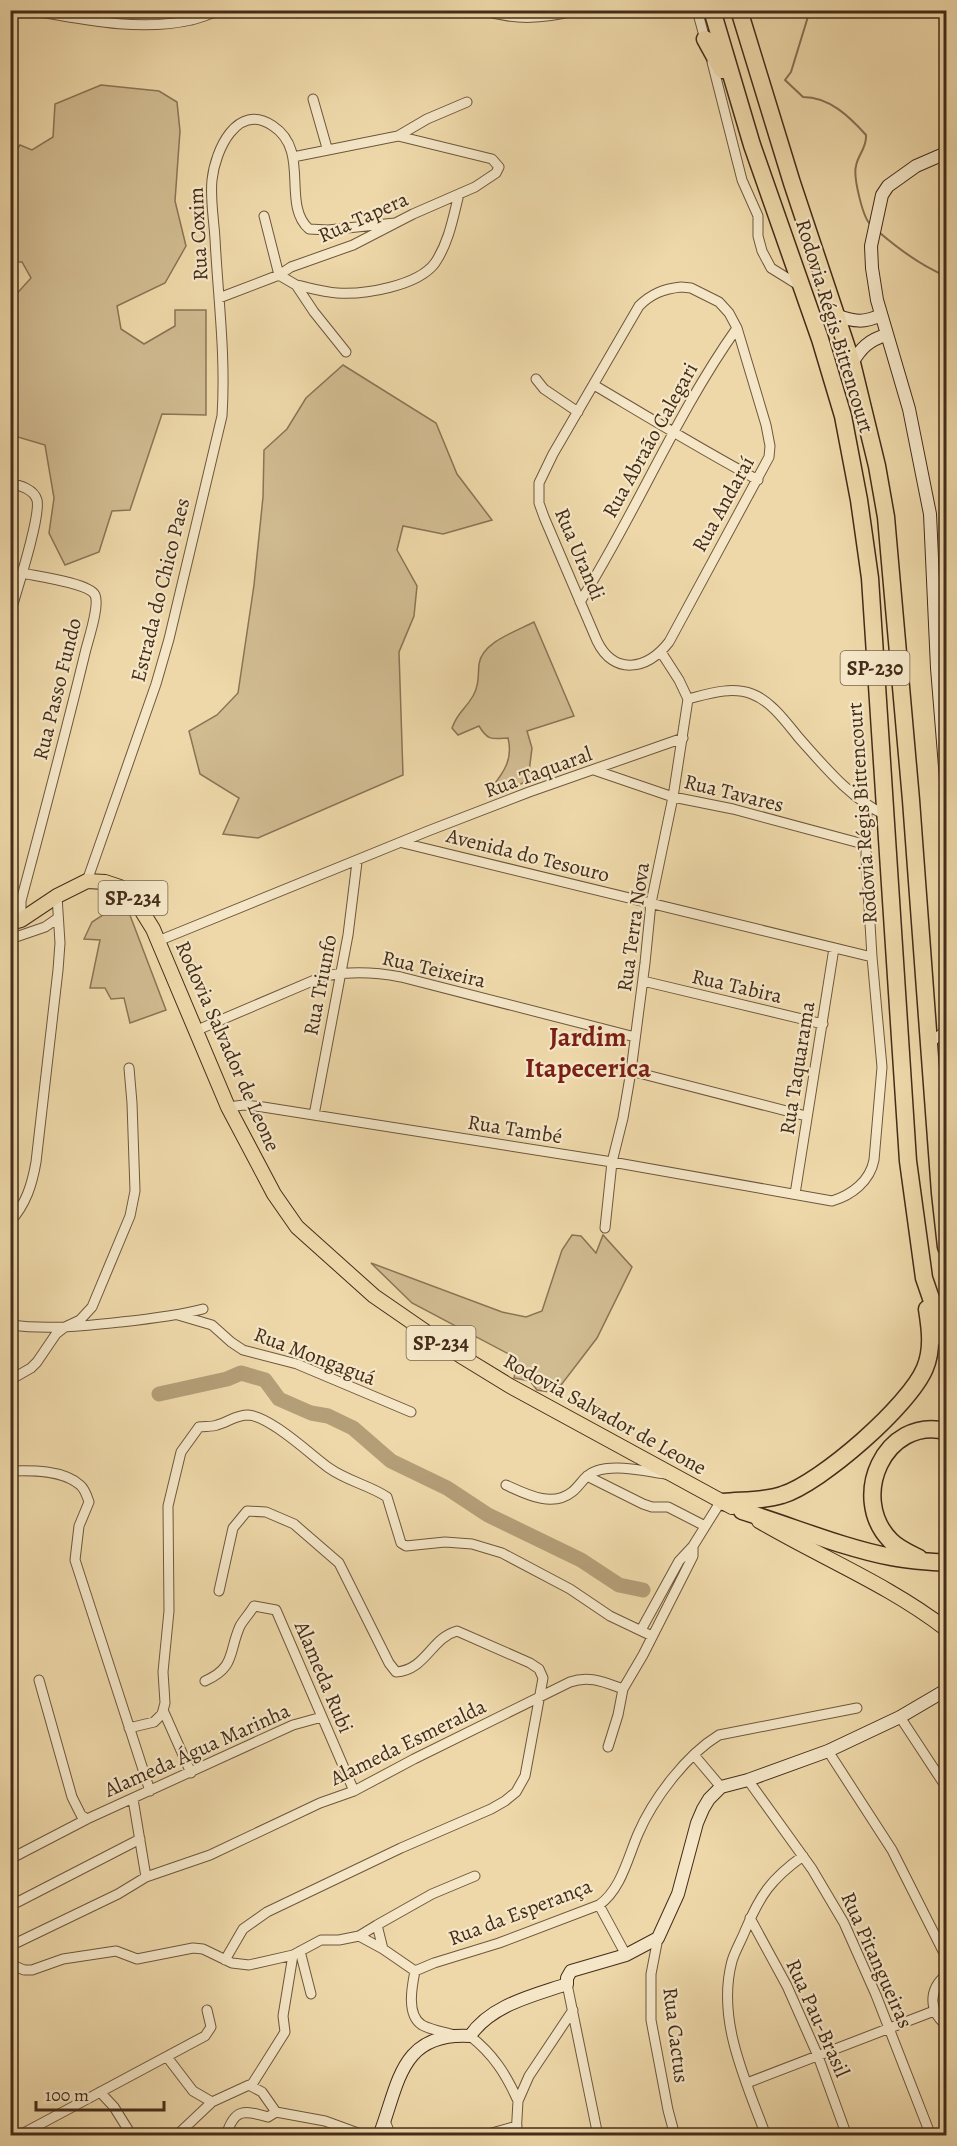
<svg xmlns="http://www.w3.org/2000/svg" width="957" height="2146" viewBox="0 0 957 2146" font-family="Alegreya,serif">
<style>
.green{fill:#d1bb91;stroke:#8a7455;stroke-width:1.5}
.lines{fill:none;stroke-linecap:round;stroke-linejoin:round}
.stream{stroke:#877052;stroke-width:2}
.river{stroke:#b49e78;stroke-width:15}
.street-casing{stroke:#6e573d;stroke-width:11}
.secondary-casing{stroke:#442c19;stroke-width:14}
.primary-casing{stroke:#442c19;stroke-width:16}
.highway-casing{stroke:#442c19;stroke-width:19}
.street{stroke:#f4e6c7;stroke-width:9}
.secondary{stroke:#f4e6c7;stroke-width:12}
.primary{stroke:#eed8a9;stroke-width:14}
.highway{stroke:#eed8a9;stroke-width:16}
.labels{text-anchor:middle;dominant-baseline:central;stroke-width:4.5;stroke-linejoin:round;paint-order:stroke}
.shield{fill:#f4e6c7;stroke:#79644d;stroke-width:1.5}
.shield-label{font-size:20px;font-weight:bold;fill:#442c19}
.street-label{font-size:21px;fill:#442c19;stroke:#f4e6c7}
.district-label{font-size:27px;font-weight:bold;fill:#7a1f14;stroke:#f4e6c7}
</style>
<rect width="100%" height="100%" fill="#eed8a9"/>
<filter id="stains"><feTurbulence type="fractalNoise" baseFrequency=".00333" numOctaves="4"/><feColorMatrix values="0 0 0 0 .2 0 0 0 0 .09 0 0 0 0 .02 0 0 0 .5 -.17"/></filter>
<radialGradient id="worn" r=".72"><stop offset=".6" stop-color="#630" stop-opacity="0"/><stop offset="1" stop-color="#630" stop-opacity=".3"/></radialGradient>
<path class="green" d="M101,85L159,91L177,102L180,131L175,201L186,246L165,283L117,306L121,329L144,344L175,326V310H206V415L162,414L130,510L112,511L99,552L65,565L49,533L54,498L45,445L11,435V300L31,278L22,262H11V158L20,145L32,150L53,137L55,104Z
M343,365L436,423L457,474L492,520L443,534L403,526L397,550L417,586L414,616L399,652L403,775L258,838L223,834L239,798L200,774L189,731L217,715L238,693L254,585L263,497L264,450L287,429L306,398Z
M534,622L574,716L527,731L532,748L528,780L505,793L496,794L492,787C505,771 513,758 508,738C492,739 488,741 479,726L458,735L452,728C458,711 465,710 473,696C479,686 478,675 479,664C482,642 517,631 534,622Z
M113,898L128,910L166,1010L130,1023L124,998L111,999L105,988H90L100,940L84,939L92,922L106,913Z
M572,1235L581,1236L596,1253L603,1235L632,1267L597,1338L555,1393L537,1390L530,1381L514,1378L518,1359L412,1303L371,1263L502,1312L526,1317L542,1311L562,1250Z"/>
<g class="lines">
<path class="stream" d="M810,10L791,72L785,80L803,97C829,97 849,116 866,135C867,148 858,154 856,166C853,177 863,219 871,225
M880,233C900,250 921,266 946,276"/>
<path class="river" d="M159,1394L227,1379L241,1373L265,1380L279,1399L311,1413L328,1416L353,1428L391,1461L447,1488L488,1515L581,1560L619,1585L643,1590"/>
<g class="street-casing">
<path id="street" d="M29,10C81,19 139,32 191,20C201,18 211,13 222,10
M483,10C514,21 545,19 577,10
M697,10L706,43
M712,62L742,180L758,216V236L762,251L771,268L800,286
M313,99L327,148
M398,136L427,119L467,102
M264,216L279,275L296,285L314,312L346,352
M296,285C310,288 323,292 337,293C364,295 418,286 435,263C449,242 453,218 459,194
M681,287L691,288L719,302L729,313L737,328L766,425L770,446L769,457L669,642C647,670 614,676 597,641L544,517L539,503V483L553,454L639,306C651,294 663,289 681,287Z
M219,298L279,275L291,267L353,245L413,214L475,187L496,173L499,167L492,159L398,136L293,157
M536,379L544,389L578,412
M594,385C648,417 702,450 758,480
M10,485C20,484 34,490 37,500C41,517 16,593 10,614
M580,602C636,513 676,414 737,328
M688,699C708,694 731,686 752,694C771,701 786,722 799,738C825,767 850,798 885,815
M594,770L673,797L733,809L867,845
M403,843L872,957L866,856L867,806
M87,881L156,684L169,639L222,416C226,357 218,297 215,239C214,220 210,199 212,180C215,151 237,101 273,126C311,151 281,204 309,229L328,230L395,223
M21,920V901C43,818 65,736 85,653C88,640 100,606 95,595C89,583 35,576 22,573
M10,939L45,927L58,918
M158,941L428,831L529,792L683,738
M643,981L823,1024
M195,1031L324,976C350,971 375,972 401,977L635,1037
M929,1044L946,1030
M631,1071L806,1116
M228,1107L244,1105L263,1107L612,1162L832,1201C852,1195 870,1181 874,1160L882,1067L872,957
M314,1115L348,935L357,862
M795,1194L834,948
M10,1222C26,1204 32,1185 36,1162L58,970L60,943L57,896
M605,1228L612,1162L623,1118L631,1071L645,963L651,903L673,797L688,699L679,680L661,652
M178,1315L212,1325L231,1342L243,1350L297,1364L411,1412
M10,1325C48,1330 84,1326 121,1322C149,1319 176,1316 203,1309
M10,1380L31,1368L37,1362L56,1334L65,1327L80,1320L92,1307L130,1216L135,1191L132,1103L129,1068
M10,1471C32,1470 63,1470 80,1485C85,1489 87,1496 89,1502L79,1526L75,1560L150,1791
M587,1476L643,1504L652,1507H668L705,1526
M506,1485C526,1494 552,1508 572,1492C581,1485 584,1475 596,1471C616,1464 644,1471 665,1474
M219,1591L233,1528L247,1511L266,1512L294,1524L339,1563L389,1663L396,1672C426,1670 431,1638 457,1631L530,1663L539,1669L543,1678L525,1776L516,1792L505,1801L491,1809L401,1848L267,1912L243,1929L225,1960
M641,1630L679,1561L693,1546
M39,1680L72,1797L81,1815L87,1819
M205,1681C236,1667 228,1653 240,1626C244,1619 250,1613 254,1606L276,1610L354,1791
M163,1710L191,1773
M900,1717L946,1787
M129,1728L154,1722L162,1714L165,1703L163,1672L169,1611L168,1506L181,1452L199,1427C205,1426 212,1427 217,1425C228,1422 236,1415 248,1415C270,1416 311,1455 329,1468C347,1481 369,1485 387,1497L401,1543L406,1546L445,1542L472,1544L502,1553L570,1589L610,1616L652,1636
M608,1747L618,1715L623,1689L643,1655L685,1572L693,1556V1546L721,1501
M828,1751L892,1850L946,1957
M694,1755L721,1787
M748,1780L812,1869L844,1923L876,1995L931,2136
M133,1799L146,1877
M10,1859L87,1819L293,1725L322,1717
M599,1905L626,1955
M10,1906L140,1839
M750,1918L787,1986L818,2056L847,2136
M359,1936L383,1949
M658,1938L651,1974V2020L668,2110L675,2136
M10,1946L118,1894L146,1877L210,1855L320,1803L354,1791L414,1759L570,1682C589,1675 604,1682 623,1689
M300,1951L311,1994
M10,1964L24,1970H32L63,1959L116,1951L137,1959L193,1948L203,1949L232,1963L249,1965L293,1955L321,1940H339L359,1936L377,1925
M415,1971L383,1949L377,1925L432,1894L475,1876
M946,1975C928,1990 929,2011 946,2025
M567,1984L598,2136
M454,2035C444,2032 431,2030 422,2025C406,2015 412,1986 415,1971L434,1963L499,1943L599,1905C621,1890 628,1857 638,1834C653,1799 686,1755 719,1735L857,1708
M470,2036C493,2054 506,2074 518,2101
M167,2057L193,2091L212,2102L249,2085L262,2092L276,2112L325,2121L366,2136
M747,2083L934,2011
M251,2086L285,2032L283,2016L293,1955
M100,2092L114,2107L132,2136
M385,2121L391,2136
M18,2136L205,2036L211,2027L207,2010
M26,2136H42
M176,2136L212,2102
M226,2136C234,2108 244,2110 268,2117L276,2112
M481,2136L517,2126
M516,2136L518,2101L529,2076L573,2010
M766,2136C746,2081 716,2020 732,1961C735,1951 741,1941 745,1931C760,1895 771,1879 803,1856"/>
</g>
<g class="secondary-casing">
<path id="secondary" d="M946,153L916,166L888,186L882,195L871,246L872,268L877,300L909,409L930,514L937,668L946,779
M836,315C854,322 864,323 881,315
M852,363C861,348 869,340 886,335
M379,2136C399,2085 399,2032 470,2036C491,2005 532,1996 567,1984V1978L571,1971L626,1955L658,1938L678,1894L697,1823L703,1809L709,1799L721,1787L748,1780L828,1751L900,1717L946,1690"/>
</g>
<g class="primary-casing">
<path id="primary" d="M10,923L21,920L57,896L87,881L105,882L120,887L135,900L153,929L228,1107L274,1194L297,1227L374,1296L461,1356L510,1386L732,1507
M759,1521C822,1558 889,1585 946,1629"/>
</g>
<g class="highway-casing">
<path id="highway" d="M712,10L752,145L820,339L843,416L859,500L870,578L908,1161L924,1278L946,1342
M739,10L792,183L852,363L877,466L886,517L911,800L940,1193L946,1247
M705,39L722,70
M723,1502C742,1500 764,1501 782,1495C821,1483 910,1405 925,1368C933,1349 930,1328 927,1309
M742,1511C792,1526 840,1547 891,1557C909,1561 928,1561 946,1563
M919,1558C909,1553 899,1549 891,1541C848,1498 885,1416 946,1431"/>
</g>
<use href="#street" class="street"/>
<use href="#secondary" class="secondary"/>
<use href="#primary" class="primary"/>
<use href="#highway" class="highway"/>
</g>
<g class="labels">
<g class="shield">
<rect x="840.5" y="651" width="69" height="34" rx="4.5"/>
<rect x="98.5" y="881" width="69" height="34" rx="4.5"/>
<rect x="406.5" y="1326" width="69" height="34" rx="4.5"/>
</g>
<g class="shield-label">
<text x="875" y="668">SP-230</text>
<text x="133" y="898">SP-234</text>
<text x="441" y="1343">SP-234</text>
</g>
<g class="street-label">
<text transform="translate(363 217) rotate(-24)">Rua Tapera</text>
<text transform="translate(198 234) rotate(-93)">Rua Coxim</text>
<text transform="translate(835 326) rotate(73)">Rodovia Régis Bittencourt</text>
<text transform="translate(650 440) rotate(-61)">Rua Abraão Calegari</text>
<text transform="translate(723 504) rotate(-61)">Rua Andaraí</text>
<text transform="translate(580 554) rotate(67)">Rua Urandi</text>
<text transform="translate(160 590) rotate(-76)">Estrada do Chico Paes</text>
<text transform="translate(57 689) rotate(-76)">Rua Passo Fundo</text>
<text transform="translate(538 772) rotate(-20)">Rua Taquaral</text>
<text transform="translate(734 793) rotate(14)">Rua Tavares</text>
<text transform="translate(862 813) rotate(-94)">Rodovia Régis Bittencourt</text>
<text transform="translate(528 855) rotate(14)">Avenida do Tesouro</text>
<text transform="translate(633 927) rotate(-82)">Rua Terra Nova</text>
<text transform="translate(434 969) rotate(13)">Rua Teixeira</text>
<text transform="translate(320 985) rotate(-79)">Rua Triunfo</text>
<text transform="translate(737 986) rotate(13)">Rua Tabira</text>
<text transform="translate(228 1046) rotate(66)">Rodovia Salvador de Leone</text>
<text transform="translate(797 1068) rotate(-81)">Rua Taquarama</text>
<text transform="translate(515 1129) rotate(9)">Rua També</text>
<text transform="translate(315 1356) rotate(21)">Rua Mongaguá</text>
<text transform="translate(605 1414) rotate(29)">Rodovia Salvador de Leone</text>
<text transform="translate(324 1677) rotate(67)">Alameda Rubi</text>
<text transform="translate(408 1742) rotate(-26)">Alameda Esmeralda</text>
<text transform="translate(197 1750) rotate(-24)">Alameda Água Marinha</text>
<text transform="translate(520 1912) rotate(-21)">Rua da Esperança</text>
<text transform="translate(877 1960) rotate(66)">Rua Pitangueiras</text>
<text transform="translate(818 2018) rotate(66)">Rua Pau-Brasil</text>
<text transform="translate(676 2035) rotate(83)">Rua Cactus</text>
</g>
<g class="district-label">
<text x="588" y="1037">Jardim<tspan x="588" dy="31">Itapecerica</tspan></text>
</g>
</g>
<rect width="957" height="2146" fill="none" stroke="#eed8a9" stroke-width="36"/>
<rect x="12" y="12" width="933" height="2122" fill="none" stroke="#442c19" stroke-width="3"/>
<rect x="18" y="18" width="921" height="2110" fill="none" stroke="#442c19" stroke-width="1.5"/>
<path d="M36 2101v9h128v-9" fill="none" stroke="#442c19" stroke-width="3"/>
<text x="45" y="2101" font-size="18" fill="#442c19" stroke="#f4e6c7" stroke-width="4.5" paint-order="stroke">100 m</text>
<rect width="100%" height="100%" filter="url(#stains)"/>
<rect width="100%" height="100%" fill="url(#worn)"/>
</svg>
